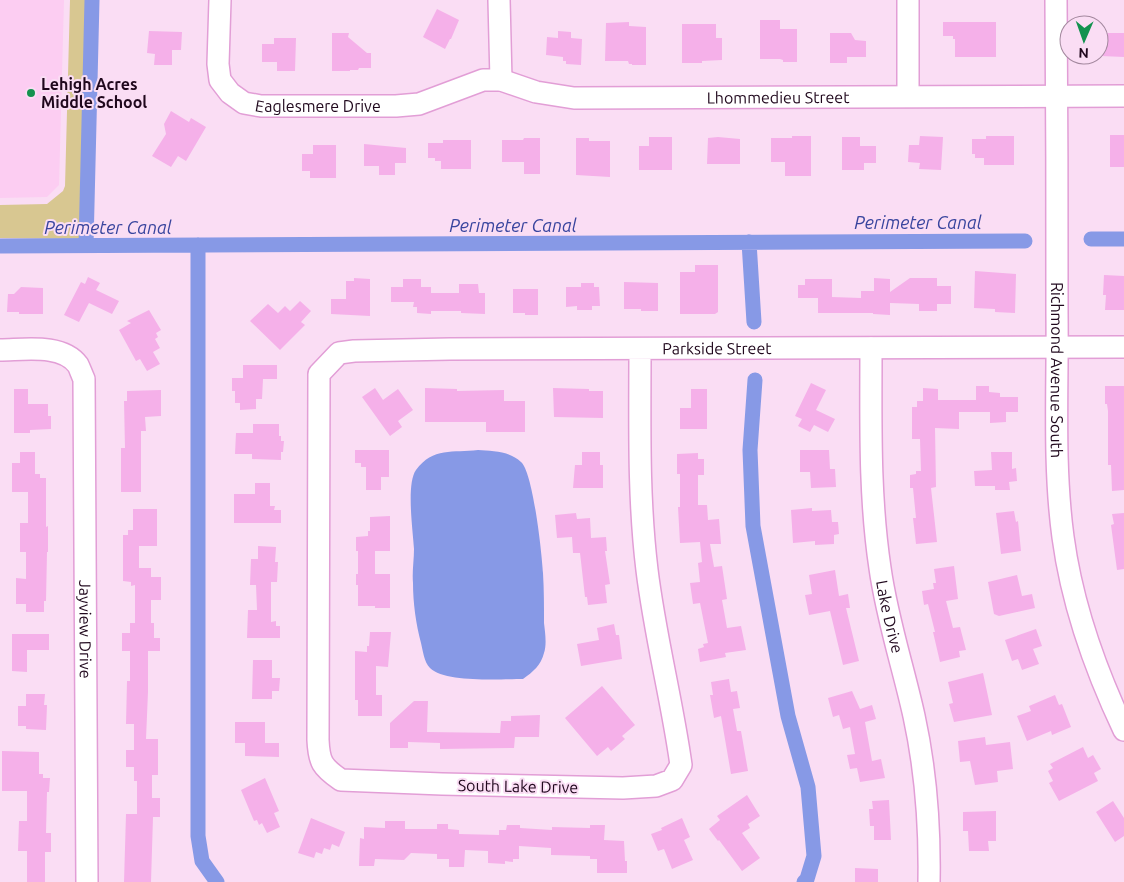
<svg xmlns="http://www.w3.org/2000/svg" width="1124" height="882" viewBox="0 0 1124 882" font-family="Ubuntu,sans-serif">
<style>
.built{fill:#fccdf2}
.green{fill:#d8c791}
.water{fill:#8799e6}
.lines{fill:none;stroke-linecap:round;stroke-linejoin:round}
.canal{stroke:#8799e6;stroke-width:15}
.building{fill:#f5b0e9}
.minor-casing{stroke:#e29ed6;stroke-width:24}
.minor{stroke:#fff;stroke-width:21}
.poi-dot{fill:#13924f;stroke:#faddf4;stroke-width:2}
.labels{text-anchor:middle;dominant-baseline:central;stroke-width:4;stroke-linejoin:round;paint-order:stroke}
.poi-label{font-size:16px;font-weight:bold;fill:#20081d;stroke:#faddf4;text-anchor:start}
.street-label{font-size:16px;fill:#20081d;stroke:#faddf4}
.water-label{font-size:18px;font-style:italic;fill:#39459e;stroke:#faddf4}
</style>
<rect width="100%" height="100%" fill="#faddf4"/>
<path class="built" d="M0,0H64L59,185L47,197L0,198Z"/>
<path class="green" d="M70,0H94L88,239L0,238V205L47,204L63,191L65,186Z"/>
<path class="water" d="M478,450C492,451 510,451 521,462C533,472 542,554 543,573C544,590 544,606 544,623C545,632 547,644 544,653C541,665 533,672 523,679C502,679 445,683 430,668C424,662 423,651 421,643C416,624 413,603 413,583C412,572 414,560 414,549C413,531 406,484 416,470C433,447 453,453 478,450Z"/>
<g class="lines">
<path class="canal" d="M1091,239H1124
M749,242L754,322
M86,245L92,0
M198,245V836L202,861L217,882
M0,246L1025,241
M755,380L750,450L753,526L788,716L808,787L814,856L807,879L804,882"/>
</g>
<path class="building" d="M437,9L459,20L451,39H450L445,49L423,37Z
M760,20H780V29H797V62H783V60L780,59H760Z
M629,22V26L646,27V65H632V64H629L628,61H605L606,23Z
M943,22H996V57H955V39H953V36H943Z
M682,24H716V38H722V60L702,61V63H682Z
M149,31L182,32L181,50H172V65H154L155,54L147,53Z
M558,31L571,32V38L582,39L581,65L566,64V61H563V57L546,55L547,37L558,38Z
M332,33H349L348,37L367,53H371V68H359L358,70H350V71H332Z
M830,33H851L855,40L866,41V57H847V63H830Z
M1101,33H1124V57L1101,56Z
M274,38H296L295,71H277V62H262V44H274Z
M171,111L189,122L191,118L206,127L186,161L178,156L171,167L152,156L166,134L164,124Z
M1110,135H1124V167H1110Z
M792,136H811V176H785V162H771V138H792Z
M920,136L943,137L941,170L919,169L920,163L908,162L909,145H919Z
M986,136H1014V165H984V158H975V154H972V139H986Z
M649,137H672V170H639V146H649Z
M718,137L740,139V164H707L708,138Z
M842,137H860V146H876V163H864V170H842Z
M524,138H540V174H524V162H502V140H523Z
M576,138H589V141H610V177L576,175Z
M443,140H471V169H441V161H435V158H428V143H443Z
M364,144L406,148V163H395V175H379V166H364Z
M313,145H336V178H310V171H302V154H313Z
M695,265H718V312L715,314H680V272H695Z
M975,271L1016,274L1015,313L995,312V309L974,308Z
M1104,275L1124,276V310H1105L1106,295H1103Z
M88,277L100,283L96,290L119,301L112,314L89,303L79,322L64,315L81,282L85,284Z
M354,278L370,279V316L331,314V299H346V281H354Z
M874,278L890,279V292L910,278H937V286H951V304H937V311H919V304L890,303V315L873,314V313H818V298H798V285H805V279H832V297L861,298V291H874Z
M403,279H421V287H431V293H459V284H478L479,293H485V314L461,313V311H431V314L417,313V307H413L414,302H391V287H403Z
M624,282L658,283V311H641V309H624Z
M581,283H594V287H599L600,306H592V310H577V306L566,307V287H581Z
M21,287L43,288V314H19V312H7L8,294H14Z
M513,289H538V315H525V313H513Z
M300,301L311,311L301,322L305,325L280,350L250,321L268,304L278,313L285,306L290,311Z
M149,310L161,330L156,333L158,337L155,339L160,348L153,352L160,364L147,371L140,359L136,361L119,330L131,323L127,321Z
M243,365H277V379H263L262,399H256V409L240,410V403H235V391H232V378H243Z
M811,383L826,390L816,410L835,419L828,432L814,425L810,432L798,426L802,419L795,416Z
M976,386H989V392L1000,393V397H1018V412H1006V422L990,423V412H959V429L935,428L936,487L931,488L937,542L916,544L913,518H916L913,488H910V475L916,474V471H921L920,439H912V407H917V401H923V388L938,389V400H976Z
M1105,386H1124V490L1112,491L1111,465H1108V411L1107,404H1105Z
M375,388L383,400L398,389L413,410L398,421L402,427L390,436L362,397Z
M425,388L457,389V391L504,390V401H525V432H486V422H425Z
M553,388L589,389V391H603V418L554,417Z
M14,389H28V404H48V416H51V429L30,430V433H14Z
M691,389H707V429H680V408H691Z
M161,390V416L145,417L146,431H141V492H121V448H125L124,401H127V391Z
M253,424H279V436H281V441H284L283,452H281V460L252,459V454H235L236,433H253Z
M355,450H389V477H381V490H366V467H361V463H355Z
M800,450H829L830,469H835L836,487L811,488L810,472H800Z
M20,452H35V474H40V478H46V527L48,526V552H47L46,601H44V612H26V604H16V578L26,579V552H20V523H28V492H12V463H20Z
M582,452H600V465H603V488H573L575,465H582Z
M991,452H1012V469L1016,468L1017,481L1009,482L1010,490H995V486H975L974,471L992,470Z
M698,453V459H704V475H698V505H707L708,520L719,519L721,544H710L714,567L722,566L727,599L722,600L727,628L741,626L746,650L725,653L726,657L700,662L698,649L704,647L703,644L708,643L700,603L693,604L690,583L700,582L698,563L702,562L700,542L680,543L678,507H680V474H677V454Z
M255,483H270V506H275L274,510H281V523H234V494H255Z
M812,508V511L831,510L832,522H838L839,534L834,535V544L815,545V541L793,543L791,510Z
M133,509H157V546H139V568H151V577H161V600H151V623H154V638H160V651H148V692L146,739H158V775H152V798H160V817H153L151,882H124L126,814H137V781H134V767H126V750H134V724H126L127,681H130V651H122V633H130V623H135V585L131,586V582L123,581V535H128V530H133Z
M1014,511L1016,522L1018,521L1021,551L1001,554L996,513Z
M576,513L577,519L590,518L591,538L606,537L607,551H605L610,584L605,585L607,603L588,605L587,597H585L580,553H573L572,537L557,538L555,515Z
M1124,513V569L1117,570L1111,525L1114,524L1112,514Z
M390,516V551H375V574H390V608H375V606H358V585H356V574H358V551H356V537L368,536V531H370V517Z
M258,546L276,547L275,562H278L277,582H271V622L276,621V626H280V638H247L248,610H257L256,585H250L251,559H258Z
M954,566L958,599L946,601L953,628L960,627L966,650L959,651L960,657L940,662L933,632H935L928,604L924,605L922,591L934,589L933,583H936L934,569Z
M835,570L839,596L848,594L850,608H846L859,661L843,665L830,611L809,615L805,595L812,594L809,575Z
M1017,575L1022,596L1032,594L1035,608L999,616L994,614L988,582Z
M614,624L616,635H619L622,659L581,666L577,644L599,640L597,628Z
M1036,629L1042,646L1033,649L1039,664L1022,670L1018,659L1012,661L1005,640Z
M370,632H391L388,667L376,666V695H382V716H358V700H355V651L367,652V646H369Z
M12,634H49V650H27V672L12,671Z
M253,660H272V678H280L279,691H272V699H252Z
M983,673L992,715L954,722L949,704L953,703L948,682Z
M729,679L731,692L737,691L740,708L733,709L737,731H741L748,771L731,774L721,716L714,718L710,695H713L711,682Z
M602,686L635,725L622,736L625,739L611,751L608,747L597,756L565,718Z
M852,691L860,709L872,705L876,719L865,722L872,761L881,759L885,778L860,782L857,768L850,769L847,755L855,754L850,727L843,729L839,715L833,717L828,698Z
M26,694H45L44,705H47L46,730L26,729V726H18V706H26Z
M1055,695L1059,705L1062,704L1071,727L1052,735L1051,731L1027,741L1017,716L1031,711L1029,706Z
M414,701H428L427,732L500,733L501,721H511V716L540,715L539,737H515L514,748L440,749V743L408,742V748H390V723Z
M235,722H265V743H279V757L245,756V743H235Z
M985,737L986,745L1010,742L1013,769L997,771L998,782L975,785L970,761L960,762L958,741Z
M1083,747L1088,758L1093,755L1101,769L1094,773L1098,781L1059,801L1049,783L1053,781L1048,771L1053,768L1050,764Z
M2,751L39,752V774H43V778H50L49,792H47L46,833H51V852H45V882H27V851H18L19,821H27V791H2Z
M265,778L279,811L274,813L280,827L267,833L262,823L259,825L257,820L254,821L241,790Z
M747,795L760,816L748,824L750,828L742,833L760,858L742,871L719,840L718,841L709,829L720,820L717,816Z
M889,800L891,840H874V826H870L869,809H873L872,801Z
M1113,801L1124,818V836L1115,842L1096,812Z
M996,811V841H988L989,851H969L968,831H963V812Z
M311,818L345,832L339,847L332,844L330,850L324,848L322,854L316,852L314,858L298,853Z
M682,818L690,837L684,840L693,860L672,869L664,849L658,851L651,834L662,830L661,828Z
M385,821H405V829H437V824H448V829L459,830V834L499,835V830H506L507,825H520V828L552,830V827L590,828V825H605L604,840L624,841L625,861H627V873H597V859H590V856L551,855V848L519,846V859H513V862L505,861V864L488,863V851L465,850L464,867H449V859H437V854L411,853L404,860L375,859L374,866H359L360,838L364,839V827L385,828Z
M855,868L878,869V882H855Z"/>
<g class="lines">
<g class="minor-casing">
<g id="minor">
<path id="s1" d="M220,0L218,64L220,80L230,93L244,103L261,106H396L419,104L483,80H501L536,92L574,98L1124,96"/>
<path d="M499,0L501,80"/>
<path d="M908,0V96"/>
<path id="s2" d="M1056,0C1057,105 1057,209 1057,314C1058,388 1053,463 1063,537C1072,604 1095,669 1124,730"/>
<path id="s3" d="M871,348C871,421 869,495 880,568C887,619 903,666 914,716C926,771 930,826 929,882"/>
<path id="s4" d="M640,349C640,423 638,496 647,570C655,636 672,700 681,765L672,780L656,786L623,788L442,784L341,780C322,767 319,762 318,740L319,374L339,353L354,351L450,349L1124,347"/>
<path id="s5" d="M0,350C23,350 62,343 78,365C80,369 82,375 84,379L87,882"/>
</g>
</g>
<use href="#minor" class="minor"/>
</g>
<circle class="poi-dot" cx="31" cy="93" r="5"/>
<g class="labels">
<g class="poi-label">
<text x="41" y="84">Lehigh Acres<tspan x="41" dy="18">Middle School</tspan></text>
</g>
<g class="street-label">
<text stroke="none"><textPath href="#s1" startOffset="655">Lhommedieu Street</textPath></text>
<text stroke="none"><textPath href="#s1" startOffset="188">Eaglesmere Drive</textPath></text>
<text stroke="none"><textPath href="#s4" startOffset="1591">Parkside Street</textPath></text>
<text stroke="none"><textPath href="#s2" startOffset="370">Richmond Avenue South</textPath></text>
<text stroke="none"><textPath href="#s3" startOffset="270">Lake Drive</textPath></text>
<text stroke="none"><textPath href="#s5" startOffset="348">Jayview Drive</textPath></text>
<text transform="translate(518 786) rotate(1)">South Lake Drive</text>
</g>
<g class="water-label">
<text x="918" y="222">Perimeter Canal</text>
<text x="513" y="225">Perimeter Canal</text>
<text x="108" y="227">Perimeter Canal</text>
</g>
</g>
<g transform="translate(1084 40) rotate(182)"><circle r="24" fill="#faddf4" stroke="#a3889e"/>
<path d="M0-4L9 19L0 12L-9 19Z" fill="#13924f"/>
<text y="-8" font-size="14" font-weight="bold" text-anchor="middle" fill="#20081d">N</text>
</g>
</svg>
